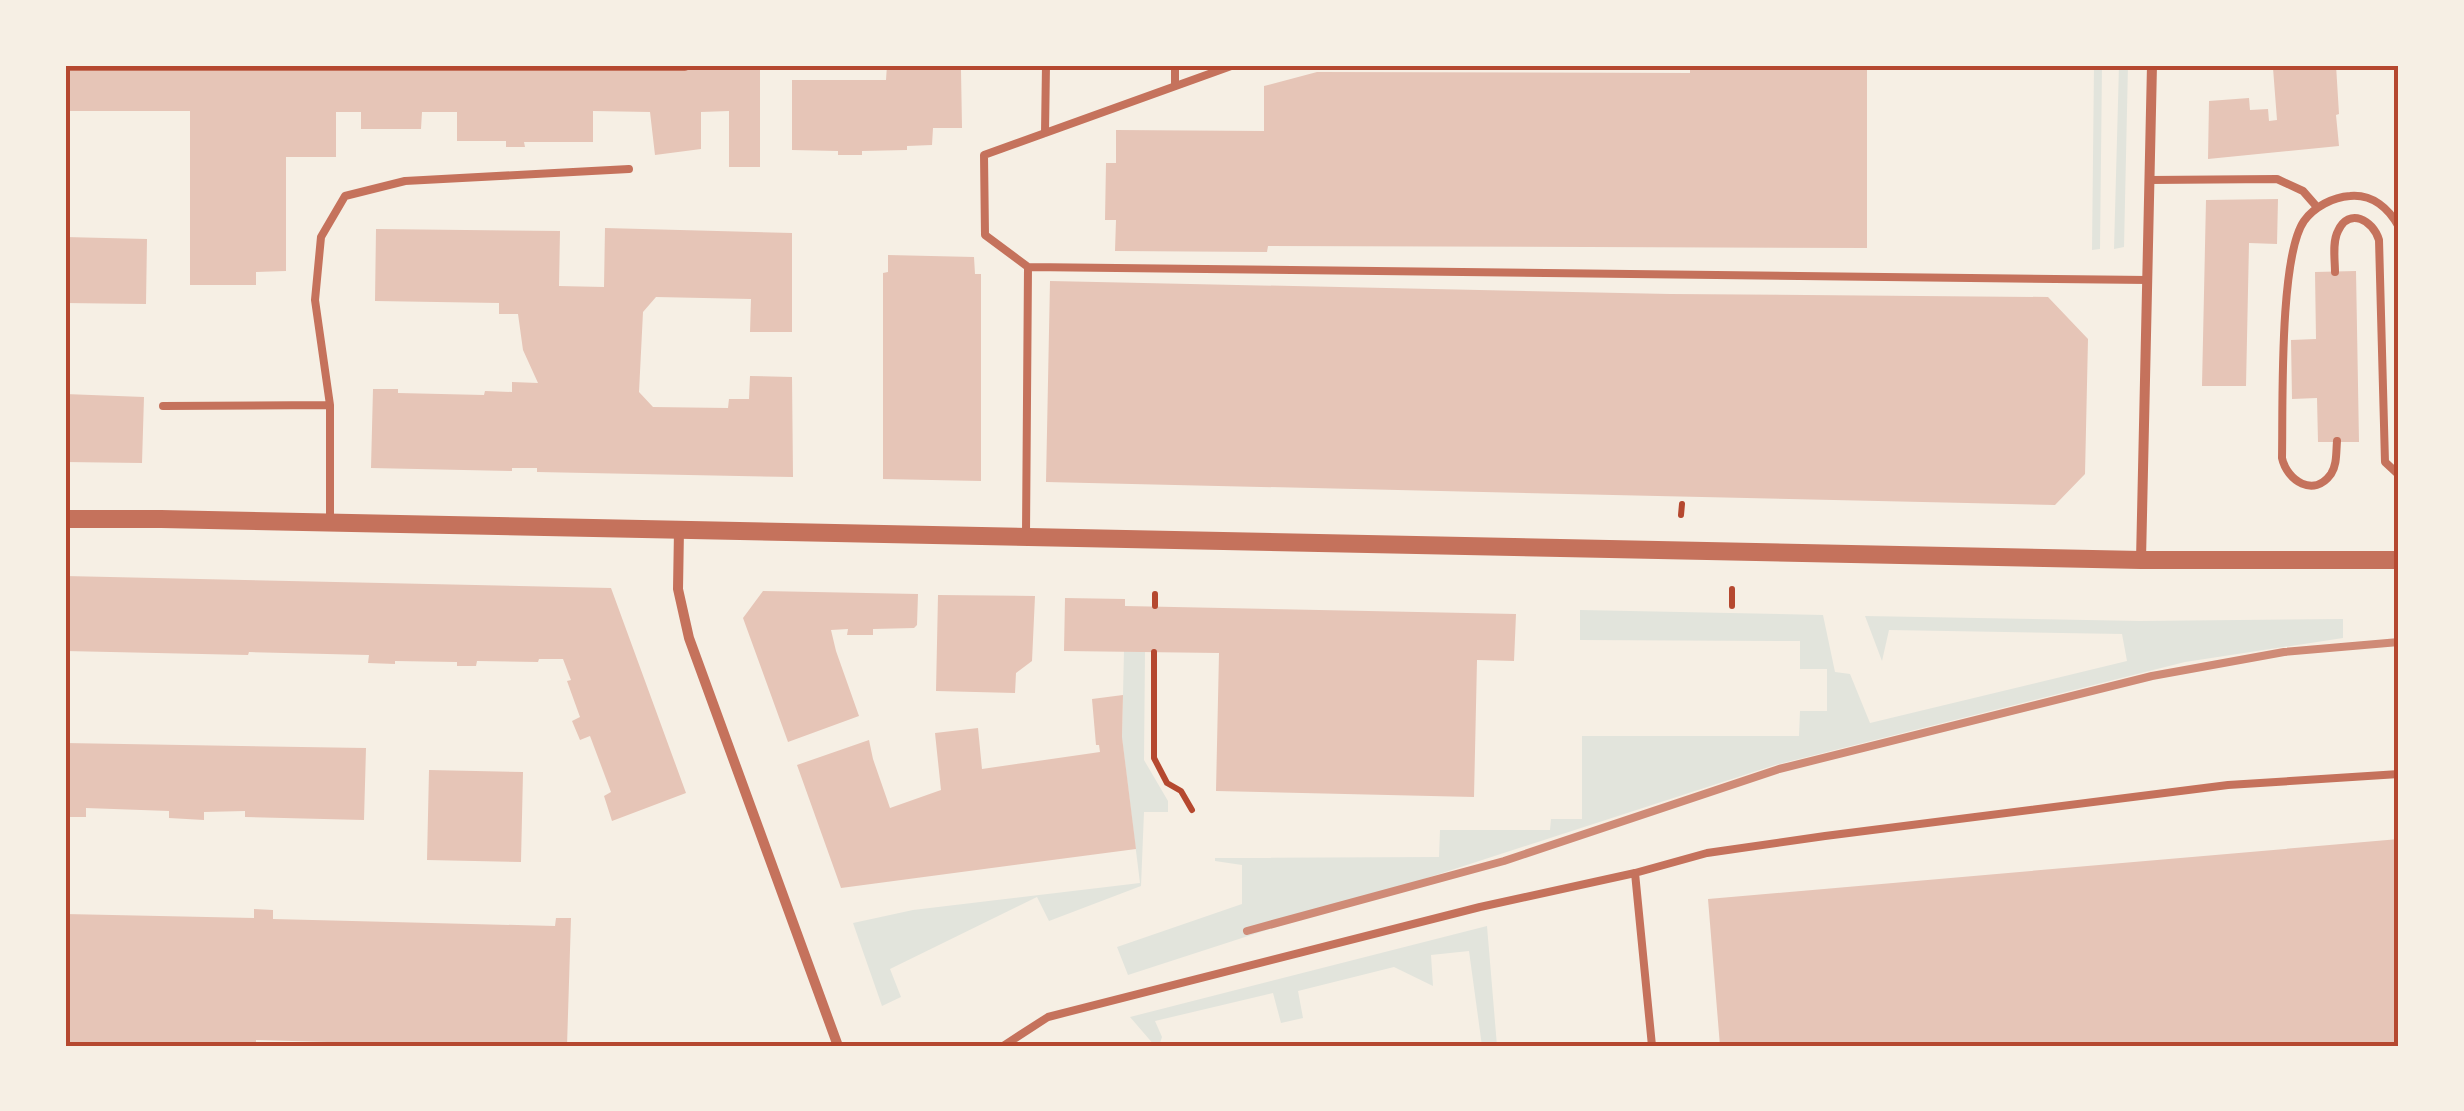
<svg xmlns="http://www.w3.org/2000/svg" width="2464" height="1111" viewBox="0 0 2464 1111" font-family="Figtree,sans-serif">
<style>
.green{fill:#e2e4dc}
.building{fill:#e6c5b7}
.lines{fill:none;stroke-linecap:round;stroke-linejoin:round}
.path{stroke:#b5482f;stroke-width:6}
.service{stroke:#c5725c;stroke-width:8}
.minor{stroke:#c5725c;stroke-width:10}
.tertiary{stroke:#c5725c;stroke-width:18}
.rail{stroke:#cf8b77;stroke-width:8}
.neatline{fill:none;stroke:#b5482f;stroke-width:4}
</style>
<rect width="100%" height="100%" fill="#f6efe4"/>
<path class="green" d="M2094,65H2102L2100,249L2092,250Z
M2119,65H2128L2124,247L2114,249Z
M1580,610L1823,615L1835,672L1850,674L1870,723L2127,661L2122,634L1889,630L1882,661L1865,616L2140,621L2343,619V638L2185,662L1775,765L1128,975L1117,947L1242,904V865L1215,861V858L1439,857L1440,830H1550L1551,819H1582V736H1799L1800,711H1827V669H1800V641L1580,640Z
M1124,651L1145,652L1144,760L1168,801V812H1144L1141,886L1049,921L1037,897L890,969L901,997L882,1006L853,923L913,910L1140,883L1122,738Z
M1487,926L1497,1046H1482L1469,951L1431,955L1433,986L1394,967L1298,991L1303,1018L1281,1023L1273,993L1155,1021L1162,1037L1159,1046H1155L1130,1017Z"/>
<path class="building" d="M65,65H760V167H729V111L701,112V149L655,155L650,112L593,111V142H524L525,147H506V141H457V112H422L421,129H361V112H336V157H286V271L256,272V285H190V111H65Z
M887,65H945V69L961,70L962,128H933L932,145L907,146V150L862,151V155H838V151L792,150V80H886Z
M1690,65H1867V248L1268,246L1267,252L1115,251L1116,220H1105L1106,163H1116V130L1264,131V86L1317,72L1690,73Z
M2266,65H2336L2339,114L2336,115L2339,146L2208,159L2209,101L2249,98L2250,110L2268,109L2269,121L2277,120L2273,68L2267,69Z
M2278,199L2277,244L2249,243L2246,386H2202L2206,200Z
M605,228L792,233V332H750L751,299L656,297L643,312L639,392L653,407L728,408L729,399H749L750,376L792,377L793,477L537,472V468H512V471H510L371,468L373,389H398V393L484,395L485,391L512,392V382L538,383L523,350L518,314H499V303L375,301L376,229L560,231L559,286L604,287Z
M65,237L147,239L146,304L65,303Z
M888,255L974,257L975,274H981V481L883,479V273L888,272Z
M2356,271L2359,442H2318L2317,398L2292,399L2291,340L2316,339L2315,272Z
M1050,281L1670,294L2048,297L2088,339L2085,474L2055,505L1046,482Z
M65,394L144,397L142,463L65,462Z
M65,576L611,588L686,793L612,821L604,796L611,792L590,736L580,740L572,721L580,717L567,681L571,680L563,659H539L538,662L477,661L476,666H457V662L395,661V664L368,663L369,655L249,652L248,655L65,651Z
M763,591L918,594L917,625L914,628L873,629V635H847L848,629L831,630L836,651L859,716L788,742L743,618Z
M938,595L1035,596L1032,661L1016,673L1015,693L936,691Z
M1065,598L1125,599V606L1516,614L1514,661L1477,660L1474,797L1216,791L1219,653L1064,651Z
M1123,695L1122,737L1136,849L841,888L797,765L869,740L873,759L890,808L941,790L935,733L978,728L982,769L1100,752L1099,745H1096L1092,699Z
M65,743L366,748L364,820L245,817V811L204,812V820L169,818V811L86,808V817H65Z
M429,770L523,772L521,862L427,860Z
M2399,839V1046H1720L1708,899Z
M254,909L273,910V919L555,926L556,918H571L567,1046H471L256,1040V1046L65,1042V914L254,918Z"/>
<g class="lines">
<path class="path" d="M1681,515L1682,504
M1732,589V606
M1155,606V594
M1154,652V758L1167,783L1181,791L1192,810"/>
<path class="service" d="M65,67H685L689,65
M1175,86V65
M1045,133L1046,65
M2150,180L2277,179L2303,191L2317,207
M1028,267L2148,280
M2335,272C2335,260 2332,242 2338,231C2349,207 2373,220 2379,240L2385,462L2399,475
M163,406L330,405
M2337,441C2336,453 2337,465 2331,474C2314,498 2287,481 2282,458C2283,409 2279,257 2304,221C2314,207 2333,197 2350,196C2373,194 2389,209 2399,227
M330,522V405L315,300L321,237L345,196L405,181L629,169
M1026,534L1028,267L985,235L984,155L1234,65
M1635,873L1652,1046
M1003,1046L1048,1017L1480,907L1635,873L1707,853L1825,836L2228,785L2399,774"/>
<path class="minor" d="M679,530L678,589L689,638L838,1046
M2141,560L2152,65"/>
<path class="tertiary" d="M65,519H161L2141,560H2399"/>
<path class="rail" d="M1247,931L1504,861L1779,769L2152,676L2284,652L2399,642"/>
</g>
<rect width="2464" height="1111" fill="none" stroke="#f6efe4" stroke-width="135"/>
<rect x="68" y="68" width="2328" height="976" class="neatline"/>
</svg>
